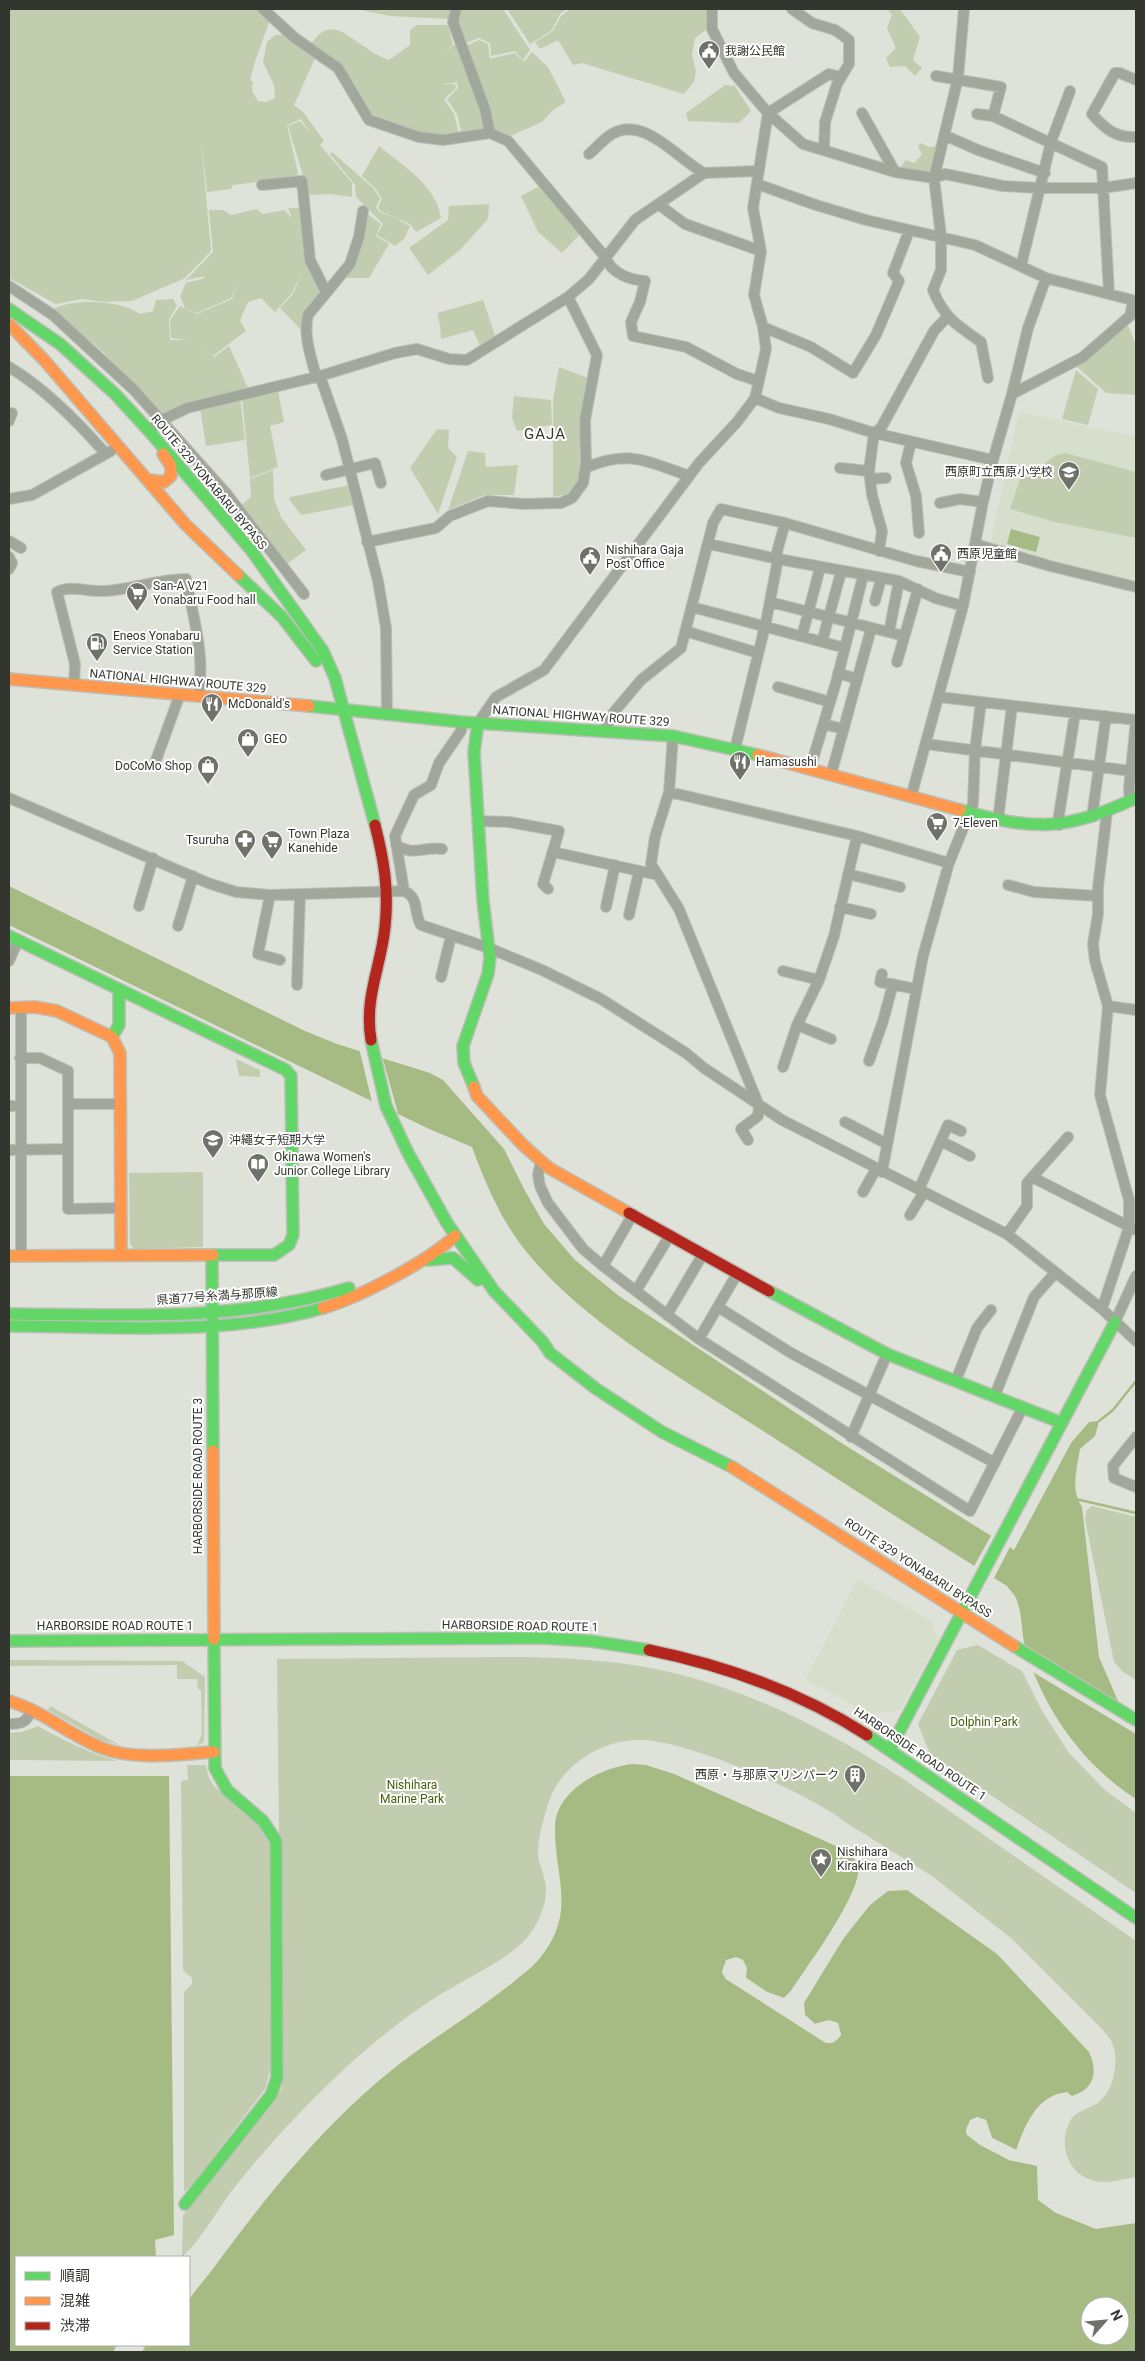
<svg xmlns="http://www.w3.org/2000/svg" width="1145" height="2361" viewBox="0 0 1145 2361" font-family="Roboto,'Noto Sans JP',sans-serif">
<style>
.built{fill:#d7dfcc}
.green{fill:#c2cdb0}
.water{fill:#a6ba83;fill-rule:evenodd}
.pier{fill:#dee2d8}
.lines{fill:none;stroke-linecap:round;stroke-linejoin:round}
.stream{stroke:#a6ba83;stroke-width:2.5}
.street-casing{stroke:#bcbfb7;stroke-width:12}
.fast-casing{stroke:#bcbfb7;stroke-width:14}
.slow-casing{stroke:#bcbfb7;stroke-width:14}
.jam-casing{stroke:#bcbfb7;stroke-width:14}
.street{stroke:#a2a79c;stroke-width:10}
.fast{stroke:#63d668;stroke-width:11}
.slow{stroke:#ff974d;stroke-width:11}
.jam{stroke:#b3261e;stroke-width:11}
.labels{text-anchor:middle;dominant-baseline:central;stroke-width:4;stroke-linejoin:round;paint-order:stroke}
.poi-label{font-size:12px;fill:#33362e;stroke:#fff;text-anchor:start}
.street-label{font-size:12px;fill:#33362e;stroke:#fff}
.park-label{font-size:12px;fill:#475f09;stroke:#fff}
.quarter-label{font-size:15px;letter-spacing:1px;fill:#343a2a;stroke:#fff}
</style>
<rect width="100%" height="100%" fill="#dee2d8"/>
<path class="built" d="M1019,412L1136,437V579L1132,578L1126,581L990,545Z
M858,1579L931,1621L938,1641L900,1710L871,1714L805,1680Z"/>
<path class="green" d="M9,9H274L254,64L250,81H253L252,91L258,101L266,102L275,98L274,85L263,62L267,42L275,35L287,34L316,56L294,105L304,113L324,141L320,145L352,183V197L330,194L309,195L288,126L300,121L311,134L301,119L287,125L298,173L297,177L233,185L231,189L207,192L201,140L211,251L185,278L132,301L104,302L82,299L56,304L9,278Z
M356,9H451L449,19L390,16Z
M460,9H503L530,50L523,60L515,51L491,56L490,43L479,38L466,43L458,21Z
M507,9H567L560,14L552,30L530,44Z
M570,9H707L706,30L695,38L692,55L696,71L694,82L684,94L582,63L573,65L558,40L540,49L535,42L553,31L561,16Z
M887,9H900L920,37L913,60L922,68L915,76L905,66L890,67L886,58L896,48L887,28L892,15Z
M417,25H448L453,45L438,55L456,44L482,111L484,131L462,135L457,114L447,99L458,88L457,82L440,85L455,84L456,88L444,99L454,114L459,135L426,134L383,121L369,112L342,64L312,43C330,15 347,36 368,49C374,54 382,57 389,60L410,45V30Z
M479,40L488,44L490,59L515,53L524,62L532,52L548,67L566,102L552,111L542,122L508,137L494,129L468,45Z
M725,85L735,86L751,111L739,123L688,121L686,113Z
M921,143L929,147L938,146L933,170L930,173L901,167L906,160L914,163L922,155L918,146Z
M379,146C402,165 437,186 441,218L416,232L410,224L380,211L378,207L382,199L375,188L362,176Z
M332,152L372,187L380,198L376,207L379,212L393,217L410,226L404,239L395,246L377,235L383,224L356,197L355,185L330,154Z
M540,186L581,233L562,253L538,232L521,196Z
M489,204L488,219L459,251L428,275L409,248L448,220L449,206Z
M288,208H302L323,290L302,331L280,308L293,294L302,273L292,293L275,312L261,298L248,302L240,320L246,331L213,356L202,350L214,357L229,346L249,390L173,409L161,415L103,352L53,309C73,298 122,300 140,314L153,311L156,300L173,299L177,306L169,319L170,340H188L171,338L170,320L180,306L197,314L232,299L237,286L231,298L197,313L185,308L180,296L186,283L202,279L205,276L186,280L213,252L209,210H223L231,215L257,209L263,214L284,210L292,218Z
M366,213L381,224L376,236L389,244L369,278H347L358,246Z
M483,300L496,338L480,346L473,330L441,339L440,325L437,313Z
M1124,326L1129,327L1136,346V395L1106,393L1076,366Z
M559,367L588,378L581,418L579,479L570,494L553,497V400Z
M1076,370L1098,389L1088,425L1062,419Z
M278,390L284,422L270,426L278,467L250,478L242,398Z
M514,396L551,400L552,425L517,431L512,418Z
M240,397L245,440L206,446L200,408Z
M437,429L449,430L448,448L457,457L438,514L410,468Z
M468,451L485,453L486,467L518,465L514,495H485L448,510Z
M1065,453L1136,472V538L1055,522L1010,509L1023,470L1034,472L1056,455Z
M273,470L274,499L281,517L306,550L287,564L240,506L251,497L250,479Z
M350,485L354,505L301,515L289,499L290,497Z
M236,1059L260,1070V1077L239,1076Z
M203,1172V1247L134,1249L130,1244L129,1173Z
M1092,1506L1136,1517V1680L1123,1672L1114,1662L1085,1519L1087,1510Z
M978,1645L1022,1671L1041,1709L1069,1753L1105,1790L1136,1813V1893L930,1754L918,1724L957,1650Z
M497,1657C538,1657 578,1658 619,1663C724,1676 817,1723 905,1780L1136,1941V2177C1123,2179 1108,2184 1095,2181C1069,2176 1058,2146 1069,2123C1075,2110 1088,2110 1099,2102C1114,2090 1119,2062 1113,2045C1112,2040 1106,2035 1103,2030L1012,1939L932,1876L848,1824C811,1794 686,1739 639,1740C601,1740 562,1765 549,1801C544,1817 538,1836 538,1853C538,1865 547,1878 546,1891C546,1906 537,1927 526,1939C505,1962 460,1981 433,1999C405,2017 378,2039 353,2061C310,2100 270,2143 234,2188C217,2210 202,2239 182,2257L183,2215L274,2102L282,2088L277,1659Z
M9,1660L182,1661L205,1677L204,1742L197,1746L202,1734L201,1690L198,1689L197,1679H177V1665L9,1666Z
M50,1706L116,1743L121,1745L100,1740L48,1710Z
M38,1726C63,1740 89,1753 117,1761L9,1760V1733L22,1732Z
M187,1765H206L209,1778L214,1786L261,1828L270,1846V2070L265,2089L191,2186L184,2192V1992L192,1984V1978L183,1970L181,1781L188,1780Z"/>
<path class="water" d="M1011,529L1040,537L1036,552L1007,544Z
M9,886L305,1031L337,1044L430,1073L443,1080L504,1149L524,1189L544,1224L575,1260L619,1296L843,1444L1014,1550L1071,1443L1089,1422L1099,1421L1095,1436L1080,1449C1077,1469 1070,1489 1082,1507L1099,1657L1127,1722L1136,1733V1799C1084,1766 1044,1710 1026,1651C1021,1635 1023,1614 1016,1598C1014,1594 1010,1590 1007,1586C920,1533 835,1477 749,1422C676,1375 586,1323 530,1256C503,1225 486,1185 472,1147L427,1128L9,925Z
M632,1764L646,1765L674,1774L836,1846C847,1851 857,1857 858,1870C860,1894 806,1969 791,1991L784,1998L767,1992L746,1978L743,1960C732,1955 724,1961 722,1972L726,1979L826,2043H832L841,2035L838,2024L826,2021L815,2024L805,2015L803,2003L843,1939L870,1905L888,1891L907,1890L997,1954L1089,2052C1098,2071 1095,2089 1072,2096L1067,2092C1036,2095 1025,2126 1016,2150L992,2138L986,2120L977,2117C970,2123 964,2126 967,2135L1009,2160L1037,2166L1038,2200L1056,2213L1096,2229L1136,2223V2352H142L146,2345H189C189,2331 186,2315 189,2301C190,2296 207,2277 212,2270C267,2195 328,2119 402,2062C438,2035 476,2012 511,1984C521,1975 532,1968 540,1958C577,1912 555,1879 555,1829C554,1791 600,1768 632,1764ZM1090,2306H1120V2336H1090Z
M9,1776H169L174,2235L155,2240L156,2257H16V2345H117L113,2352H9Z"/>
<path class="pier" d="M359,1048L382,1056L398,1113L372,1102Z
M992,1534L1011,1545L993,1580L973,1568Z
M1023,1652L1136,1729V1734L1031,1671Z
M850,1926H853L843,1939L804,2003L805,2015L815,2024L829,2020L838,2023L841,2035L838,2039L832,2043H826L726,1979L722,1973L726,1960L736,1957L743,1960L747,1968L746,1978L767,1992L784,1998L791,1991L813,1958L822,1948L793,1993L784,2000L766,1994L745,1979L744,1969L741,1962L736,1960L728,1962L724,1972L728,1977L827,2040H832L838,2034L836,2025L829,2023L821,2026H813L803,2016L801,2003L815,1977Z
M977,2117L986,2120L992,2138L1019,2151L1015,2152L990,2140L984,2122L977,2120L972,2122L968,2131L982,2143L1010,2158L1038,2164L1040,2166L1009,2160L980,2145L967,2135L966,2131L970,2120Z"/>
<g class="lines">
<path class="stream" d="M1099,1421L1113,1410L1136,1381
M1076,1499L1136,1513"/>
<g class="street-casing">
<path id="street" d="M263,9L295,38L338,68L369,120L419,137L443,140L490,133L508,141L606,258C611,273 630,280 645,281L640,302L631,322L633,336L686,347L737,374L758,381
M456,9L453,22L485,109L490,133
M712,9V29L734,73L768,113L803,144L895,172L934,178L945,174L1003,186L1040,188H1103L1136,183
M792,9L812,23L835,30L849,40V64L837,84L825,122L824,150
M964,9L958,78L934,178L941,236V270L933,290C944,318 958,326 981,342L988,378
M936,76L1001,87L993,116
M1136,80L1120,73H1115L1092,114C1105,129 1116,138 1136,137
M862,113L895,172
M977,114L993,116L1102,167L1109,293
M944,135L978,150L1045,173
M589,154C596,148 602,141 609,136C642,112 677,159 704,173
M757,184L816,205L866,220L975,245L1046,278L1136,301
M262,185L302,181L310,260L326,292
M658,204L685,224L761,251
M1021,266L1051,142L1070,91
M9,286L53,315L134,390L226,493L304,594
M763,327L811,347L853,373L876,335L899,281L893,273L909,231
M9,367C46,389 78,422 106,454
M316,376C311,357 303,335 308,315L350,264L359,237L363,211
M320,376L342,439L378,581L386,628L387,715
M1012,394L1083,357L1130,316L1133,301
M755,398L779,408L829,419L874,433L993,460
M9,421L12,413
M149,431L160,421L187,408L320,376L395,353L417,349L449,359L467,360L568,297L589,279L635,220L704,173L759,171
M911,442L906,463L916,496L919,533
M585,468C629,449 646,461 689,476
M840,468L869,471
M326,475L375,463L381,483
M870,479L886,478
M9,499L32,495L111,451
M940,503L960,499L983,502
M9,541L21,548
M367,542L436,528L450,516L488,501L524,504L561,503L572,498L583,483L586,463L585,420L597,355L568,297
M709,544L778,559L777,552L785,523
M975,544L1050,566L1136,587
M879,551L882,531L872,495L869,471L874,433L881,428L934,331L947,317
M9,557L12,563L9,569
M875,601L881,579
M770,602L904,636
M692,607L845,648
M685,631L758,653
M889,632L899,581
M802,636L820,568
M822,642L841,572
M897,662L918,589
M838,673L857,679
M74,685L75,664L57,592C71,585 88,592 104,591C131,590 158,579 186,579C193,617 206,658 198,696
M778,687L830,702
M939,697L1136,720L1129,789L1130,801
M478,723L496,697L544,670L699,463L737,422L755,398L766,349L763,327L754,295L761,251L753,208L768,113L829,74L841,77
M824,724L843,729
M604,730L614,712L641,680L681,648L713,523L721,509L785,523L916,561L970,572
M673,736L669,792L655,837L651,864L679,909L759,1106L758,1116L741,1129L748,1140
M926,744L1131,771
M735,749L766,622L778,559L899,581L935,598L963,606
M155,763L180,694
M810,769L837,679L863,576
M831,775L871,629
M669,792L857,836
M911,797L963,606L983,502L993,460L1012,394L1028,328L1046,278
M9,798L208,883L236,892L270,895L404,891C420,898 413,912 421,925L489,948L542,970L601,999L686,1053L704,1068L782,1120L1007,1234L1102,1309L1136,1341
M1092,817L1106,716
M998,820L1012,706
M478,821L509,822L559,831L543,884L548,889
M1059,825V815L1075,713
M396,845C416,857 422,846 442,849
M553,852L658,875
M848,874L900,887
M1008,885L1034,892L1098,896
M404,891L395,836L414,795L431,785L439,763L461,731L462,722
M270,895L258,954L280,960
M139,906L153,858
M606,907L615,865
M840,907L871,914
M629,915L639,871
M178,926L193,876
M9,961L18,941
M783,971L819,980
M882,974L880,982L916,989
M441,977L451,936
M297,985L300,895
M1108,1006L1136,1010
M797,1025L831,1039
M20,1058H40L68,1071V1209L120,1208
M869,1061L883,1021L893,984
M783,1067L797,1025L819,980L834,936L857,836L949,863
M68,1104H120
M9,1106H20
M845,1122L887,1144
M941,1141L970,1156
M9,1150L68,1149
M541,1161L538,1175L540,1186L548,1203L583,1249L603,1266L699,1339L970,1511L1023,1407
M882,1172L923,956L949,863L973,804L975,750L981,702
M1032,1177L1136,1230
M919,1189L948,1125L961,1131
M863,1192L876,1169
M910,1215L924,1192
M1007,1234L1027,1206V1183L1068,1137
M21,1256V1008
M603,1266L633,1214
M636,1291L670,1235
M718,1307L791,1353L995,1463
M1102,1309L1129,1227V1200L1100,1095L1108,1006L1095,961L1093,944L1098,914V887L1107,812
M667,1315L703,1254
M1115,1322L1136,1276
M699,1339L737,1274
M956,1380L977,1328L991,1310
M995,1395L1034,1297L1055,1273
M851,1437L887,1354
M1136,1437L1113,1466L1114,1478L1136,1487
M9,1724C23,1724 26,1722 32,1710"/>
</g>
<g class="fast-casing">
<path id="fast" d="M9,309L60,344L115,394L149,431L251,550L323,651L335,678L375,825
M238,575L282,617L316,661
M309,706L462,722L673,736L758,755
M960,810C1035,831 1065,831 1136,798
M9,936L286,1070L291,1076L293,1235L289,1245L274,1255H213
M112,1037L119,1025V990
M371,1040L386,1106L408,1153L447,1223L494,1291L542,1341L550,1353L595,1388L662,1432L732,1467
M474,1087L464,1063L463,1046L488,974L490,958L483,901L474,752L478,723
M212,1256L213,1451
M428,1260L453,1258L478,1280
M769,1291L887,1354L1062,1423
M9,1314C127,1315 234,1322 349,1288
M9,1326C112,1326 222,1337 323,1308
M9,1641L542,1638L590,1641L649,1650
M1014,1646L1136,1720
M867,1735L1136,1918
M890,1749L1115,1322
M185,2204L271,2095L277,2078L276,1841L263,1821L227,1790L215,1768L214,1639"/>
</g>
<g class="slow-casing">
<path id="slow" d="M9,324L45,361L186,525L238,575
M149,480L164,482L171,476V466L163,454
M9,679L309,706
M758,755L960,810
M9,1008L35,1007L57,1011L112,1037L120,1053L121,1255
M474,1087L477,1096L523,1145L549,1168L629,1213
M9,1256L213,1255
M323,1308C360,1297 427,1262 455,1236
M213,1451L214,1639
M732,1467L1014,1646
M9,1701C43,1711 69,1735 102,1748C136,1761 179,1754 214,1752"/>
</g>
<g class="jam-casing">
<path id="jam" d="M371,1040C364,997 381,967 385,927C389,890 384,860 375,825
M629,1213L769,1291
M649,1650C727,1666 800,1692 867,1735"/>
</g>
<use href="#street" class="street"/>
<use href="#fast" class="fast"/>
<use href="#slow" class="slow"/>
<use href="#jam" class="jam"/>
</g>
<defs>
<g id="civic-pin" transform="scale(1.125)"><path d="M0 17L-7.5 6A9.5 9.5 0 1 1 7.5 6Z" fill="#6f726a" stroke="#fff"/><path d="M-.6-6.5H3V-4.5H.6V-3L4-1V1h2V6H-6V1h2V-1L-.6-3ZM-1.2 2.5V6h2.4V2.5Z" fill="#fff"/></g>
<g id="school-pin" transform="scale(1.125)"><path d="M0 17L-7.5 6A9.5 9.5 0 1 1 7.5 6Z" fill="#6f726a" stroke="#fff"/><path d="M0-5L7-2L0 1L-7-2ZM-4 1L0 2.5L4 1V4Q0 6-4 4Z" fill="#fff"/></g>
<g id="supermarket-pin" transform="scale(1.125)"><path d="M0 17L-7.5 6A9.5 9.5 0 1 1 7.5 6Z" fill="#6f726a" stroke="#fff"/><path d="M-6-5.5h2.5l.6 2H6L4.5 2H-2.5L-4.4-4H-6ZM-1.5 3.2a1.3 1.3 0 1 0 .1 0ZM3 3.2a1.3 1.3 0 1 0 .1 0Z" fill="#fff"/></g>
<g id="fuel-pin" transform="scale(1.125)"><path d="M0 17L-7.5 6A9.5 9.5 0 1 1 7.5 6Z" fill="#6f726a" stroke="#fff"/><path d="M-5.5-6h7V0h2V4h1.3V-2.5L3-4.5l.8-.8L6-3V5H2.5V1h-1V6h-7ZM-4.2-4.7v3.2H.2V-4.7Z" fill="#fff"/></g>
<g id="restaurant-pin" transform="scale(1.125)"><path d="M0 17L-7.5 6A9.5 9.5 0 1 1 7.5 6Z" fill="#6f726a" stroke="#fff"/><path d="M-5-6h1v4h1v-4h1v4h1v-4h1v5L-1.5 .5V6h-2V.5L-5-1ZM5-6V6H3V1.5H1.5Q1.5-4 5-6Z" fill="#fff"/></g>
<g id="shop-pin" transform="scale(1.125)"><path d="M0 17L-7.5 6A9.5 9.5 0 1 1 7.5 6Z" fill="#6f726a" stroke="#fff"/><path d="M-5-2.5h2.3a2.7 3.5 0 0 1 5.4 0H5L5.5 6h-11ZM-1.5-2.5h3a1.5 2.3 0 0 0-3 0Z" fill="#fff"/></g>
<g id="pharmacy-pin" transform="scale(1.125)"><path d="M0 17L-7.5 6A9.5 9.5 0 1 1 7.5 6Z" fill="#6f726a" stroke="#fff"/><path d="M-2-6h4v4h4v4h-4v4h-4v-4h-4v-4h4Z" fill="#fff"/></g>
<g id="university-pin" transform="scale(1.125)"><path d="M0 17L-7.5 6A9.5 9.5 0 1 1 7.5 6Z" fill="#6f726a" stroke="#fff"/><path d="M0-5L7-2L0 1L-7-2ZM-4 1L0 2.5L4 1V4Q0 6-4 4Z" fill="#fff"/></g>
<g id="library-pin" transform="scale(1.125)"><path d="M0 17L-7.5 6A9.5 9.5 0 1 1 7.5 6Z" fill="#6f726a" stroke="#fff"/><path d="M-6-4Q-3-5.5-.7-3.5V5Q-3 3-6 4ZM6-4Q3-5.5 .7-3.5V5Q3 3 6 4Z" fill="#fff"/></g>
<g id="building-pin" transform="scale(1.125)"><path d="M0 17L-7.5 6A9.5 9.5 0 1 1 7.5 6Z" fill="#6f726a" stroke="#fff"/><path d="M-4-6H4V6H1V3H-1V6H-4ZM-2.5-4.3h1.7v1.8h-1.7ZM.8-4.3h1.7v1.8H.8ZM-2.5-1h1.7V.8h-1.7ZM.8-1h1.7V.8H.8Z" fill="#fff"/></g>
<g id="sight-pin" transform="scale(1.125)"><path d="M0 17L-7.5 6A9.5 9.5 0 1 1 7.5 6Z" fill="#6f726a" stroke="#fff"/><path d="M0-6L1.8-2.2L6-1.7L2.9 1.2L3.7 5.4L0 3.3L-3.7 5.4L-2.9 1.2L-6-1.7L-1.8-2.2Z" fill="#fff"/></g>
</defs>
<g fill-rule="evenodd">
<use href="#civic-pin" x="709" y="51"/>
<use href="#school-pin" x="1069" y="472"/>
<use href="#civic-pin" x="941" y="554"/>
<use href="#civic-pin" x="590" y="557"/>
<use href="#supermarket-pin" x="137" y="593"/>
<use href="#fuel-pin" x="97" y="643"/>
<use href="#restaurant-pin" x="212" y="704"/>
<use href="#shop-pin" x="248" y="739"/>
<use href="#restaurant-pin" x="740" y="762"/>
<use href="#shop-pin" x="208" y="766"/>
<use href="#supermarket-pin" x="937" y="823"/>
<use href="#pharmacy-pin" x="245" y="840"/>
<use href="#supermarket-pin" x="272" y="841"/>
<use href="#university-pin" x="213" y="1140"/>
<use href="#library-pin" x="258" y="1164"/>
<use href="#building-pin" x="855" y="1775"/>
<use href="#sight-pin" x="821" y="1859"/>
</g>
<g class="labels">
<g class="poi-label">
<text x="725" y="51">我謝公民館</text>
<text x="1053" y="472" text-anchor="end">西原町立西原小学校</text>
<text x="606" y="550">Nishihara Gaja<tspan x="606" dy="14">Post Office</tspan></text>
<text x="957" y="554">西原児童館</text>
<text x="153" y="586">San-A V21<tspan x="153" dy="14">Yonabaru Food hall</tspan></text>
<text x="113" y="636">Eneos Yonabaru<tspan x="113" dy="14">Service Station</tspan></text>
<text x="228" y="704">McDonald's</text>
<text x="264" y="739">GEO</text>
<text x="756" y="762">Hamasushi</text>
<text x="192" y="766" text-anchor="end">DoCoMo Shop</text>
<text x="953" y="823">7-Eleven</text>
<text x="288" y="834">Town Plaza<tspan x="288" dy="14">Kanehide</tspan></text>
<text x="229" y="840" text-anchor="end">Tsuruha</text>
<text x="229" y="1140">沖繩女子短期大学</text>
<text x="274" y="1157">Okinawa Women's<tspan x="274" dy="14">Junior College Library</tspan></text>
<text x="839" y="1775" text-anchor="end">西原・与那原マリンパーク</text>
<text x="837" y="1852">Nishihara<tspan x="837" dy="14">Kirakira Beach</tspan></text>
</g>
<g class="street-label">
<text transform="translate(209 482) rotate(50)">ROUTE 329 YONABARU BYPASS</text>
<text transform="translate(178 681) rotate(5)">NATIONAL HIGHWAY ROUTE 329</text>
<text transform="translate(581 716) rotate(4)">NATIONAL HIGHWAY ROUTE 329</text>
<text transform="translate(217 1296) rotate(-4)">県道77号糸満与那原線</text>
<text transform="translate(198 1476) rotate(-90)">HARBORSIDE ROAD ROUTE 3</text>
<text transform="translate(918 1568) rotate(33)">ROUTE 329 YONABARU BYPASS</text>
<text x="115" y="1626">HARBORSIDE ROAD ROUTE 1</text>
<text transform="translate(520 1626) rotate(1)">HARBORSIDE ROAD ROUTE 1</text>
<text transform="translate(920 1754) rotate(34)">HARBORSIDE ROAD ROUTE 1</text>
</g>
<g class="park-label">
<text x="984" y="1722">Dolphin Park</text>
<text x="412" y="1785">Nishihara<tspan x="412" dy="14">Marine Park</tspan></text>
</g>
<g class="quarter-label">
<text x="545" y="434">GAJA</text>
</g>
</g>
<rect width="1145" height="2361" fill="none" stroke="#33362e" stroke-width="20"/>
<rect x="15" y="2256" width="175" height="90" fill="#ffffff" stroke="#adafab"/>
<rect x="25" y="2272" width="25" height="8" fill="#63d668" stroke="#adafab"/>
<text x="60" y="2281" font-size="15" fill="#33362e">順調</text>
<rect x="25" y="2297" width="25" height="8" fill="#ff974d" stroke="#adafab"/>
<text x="60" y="2306" font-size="15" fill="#33362e">混雑</text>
<rect x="25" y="2322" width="25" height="8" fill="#b3261e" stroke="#adafab"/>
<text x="60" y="2331" font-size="15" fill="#33362e">渋滞</text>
<g transform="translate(1105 2321) rotate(63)"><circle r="24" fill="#ffffff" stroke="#adafab"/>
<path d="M0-4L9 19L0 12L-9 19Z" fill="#6f726a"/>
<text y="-8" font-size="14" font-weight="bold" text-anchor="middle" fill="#33362e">N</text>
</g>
</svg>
